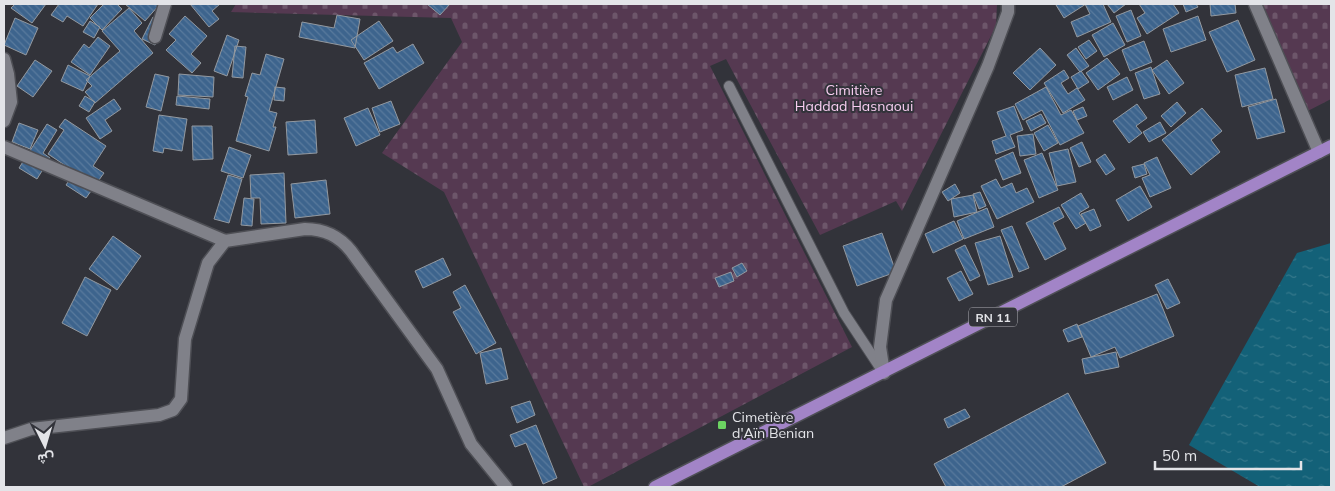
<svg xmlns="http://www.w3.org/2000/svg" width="1335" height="491" viewBox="0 0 1335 491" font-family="Mulish,Vazirmatn,sans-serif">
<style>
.cemetery{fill:url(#cemetery-stones)}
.water{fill:url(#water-ripples)}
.building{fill:url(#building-back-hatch);stroke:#9399a0}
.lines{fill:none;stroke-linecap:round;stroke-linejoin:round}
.lane-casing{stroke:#4e4f55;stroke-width:12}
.street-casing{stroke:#4e4f55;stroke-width:15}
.secondary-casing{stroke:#4e4f55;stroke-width:15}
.primary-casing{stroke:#4e4f55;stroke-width:15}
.lane{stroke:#808189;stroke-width:10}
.street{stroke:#808189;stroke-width:12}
.secondary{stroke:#808189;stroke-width:12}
.primary{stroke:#a284c7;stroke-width:12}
.poi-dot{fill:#6cd362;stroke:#32333a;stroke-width:2}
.labels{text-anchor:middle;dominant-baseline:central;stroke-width:4;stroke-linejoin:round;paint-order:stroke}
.shield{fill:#32333a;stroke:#aeafb4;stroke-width:1}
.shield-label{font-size:12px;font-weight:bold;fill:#e3e4e8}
.park-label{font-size:14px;fill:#f7cdf0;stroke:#32333a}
.poi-label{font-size:14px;fill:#e3e4e8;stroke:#32333a;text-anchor:start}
</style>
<defs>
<pattern id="cemetery-stones" width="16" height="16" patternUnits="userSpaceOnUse" patternTransform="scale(1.25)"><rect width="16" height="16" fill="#553951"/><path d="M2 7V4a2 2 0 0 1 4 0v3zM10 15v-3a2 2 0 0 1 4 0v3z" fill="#6d566a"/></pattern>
<pattern id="water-ripples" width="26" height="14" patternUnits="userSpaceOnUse" patternTransform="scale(1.25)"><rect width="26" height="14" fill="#136178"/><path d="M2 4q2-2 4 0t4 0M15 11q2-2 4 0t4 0" fill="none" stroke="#35788b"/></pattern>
<pattern id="building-back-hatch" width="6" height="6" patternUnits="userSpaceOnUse" patternTransform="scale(1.25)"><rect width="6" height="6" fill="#3d648d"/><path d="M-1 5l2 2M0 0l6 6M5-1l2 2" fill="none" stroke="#597a9d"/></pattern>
</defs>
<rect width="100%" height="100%" fill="#32333a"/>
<path class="cemetery" d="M236,4H997L996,26L902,211L896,201L820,235L726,59L710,66L852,347L588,487H584L444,192L382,153L462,42L451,18L231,12Z
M1257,4H1331V99L1300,115Z"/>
<path class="water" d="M1331,243V487H1260L1189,445L1297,253Z"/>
<path class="building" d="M15,4H46L32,23L11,8Z
M59,4H98L83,26L67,16L63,22L51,15Z
M104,4H117L122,9L102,30L90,18Z
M125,4H160L145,21Z
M190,4H220L212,11L219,19L209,27Z
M427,4H450L440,15Z
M1058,4H1086L1064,18L1056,5Z
M1085,4H1103L1111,22L1077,37L1071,22L1090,14Z
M1107,4H1126L1114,13Z
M1139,4H1173L1179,13L1147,34L1137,18L1145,13Z
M1183,4H1196L1198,7L1186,12Z
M1210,4H1235L1236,13L1211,16Z
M129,8L142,23L134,31L153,53L95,103L85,92L92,86L86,80L120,51L102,31Z
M1131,10L1141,36L1127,42L1116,16Z
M337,15L360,19L355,48L299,37L302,22L334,28Z
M185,16L207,36L191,54L201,63L192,73L166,50L176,40L169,34Z
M1198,16L1206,40L1171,52L1163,29Z
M153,17L166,23L155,45L142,39Z
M15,18L38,28L26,55L4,45Z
M1238,20L1255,60L1227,72L1209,32Z
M90,21L100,27L94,38L83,32Z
M379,21L393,41L364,60L351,40Z
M1113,23L1125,45L1104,57L1092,35Z
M227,35L239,40L227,76L214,71Z
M98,37L110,46L90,75L71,62L84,44L89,48Z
M1089,40L1097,51L1086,59L1078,47Z
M1144,41L1152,62L1130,71L1122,50Z
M413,44L424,63L379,89L364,63L393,47L397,53Z
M235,46L246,47L243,78L232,77Z
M1040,48L1056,65L1030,90L1013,73Z
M1076,48L1089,66L1080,72L1067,55Z
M266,54L284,59L269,111L277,113L273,127H276L269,151L236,141L248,97L245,96L252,73L260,75Z
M1107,58L1120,74L1098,90L1086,73Z
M35,60L52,71L33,97L17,86Z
M1167,60L1184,83L1169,94L1152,70Z
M68,65L90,76L83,91L61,81Z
M1151,67L1160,94L1144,99L1135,73Z
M1265,68L1273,99L1242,107L1235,75Z
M1064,70L1069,78L1061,83L1068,94L1077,88L1085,100L1063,113L1044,83Z
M1081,71L1089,82L1078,89L1071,77Z
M155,74L169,77L161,111L146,107Z
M179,74L214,77L213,97L178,95Z
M1127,77L1133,90L1113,100L1107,87Z
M275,87L285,88L284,101L274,100Z
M1046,87L1061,115L1071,110L1084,133L1060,145L1042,110L1023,120L1015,104Z
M85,96L95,102L89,112L79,106Z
M177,96L210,99L209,109L176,105Z
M114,99L121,109L105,120L112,131L100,139L86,118Z
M1276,99L1285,132L1257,139L1248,107Z
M391,101L400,124L380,132L372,108Z
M1177,102L1186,113L1171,127L1161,116Z
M1137,104L1147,118L1136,126L1142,133L1129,143L1113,121Z
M1014,106L1023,130L1010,135L1015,147L996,154L992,141L1006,136L997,112Z
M1083,107L1087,116L1077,120L1073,111Z
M368,108L380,135L356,146L344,118Z
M1202,108L1222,131L1211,140L1220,152L1191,175L1162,140Z
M1041,114L1046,123L1031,131L1026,121Z
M159,115L187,119L182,151L164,148L163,153L153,151Z
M65,119L106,146L93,166L104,173L86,198L66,185L75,172L48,154L64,130L59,127Z
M315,120L317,153L288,155L286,122Z
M1160,122L1166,133L1149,142L1143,132Z
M19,123L38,130L30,149L12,142Z
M47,124L57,130L43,153L50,158L37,179L19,168Z
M1048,125L1058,143L1044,151L1034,133Z
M192,126H212L213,159L193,160Z
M1033,134L1036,154L1020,156L1017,136Z
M1082,142L1091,162L1079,167L1070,148Z
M229,147L251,155L243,178L221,171Z
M1068,149L1076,182L1057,186L1049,153Z
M1013,152L1021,173L1003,180L995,160Z
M1042,153L1058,190L1039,198L1024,160Z
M1105,154L1115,169L1106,175L1096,160Z
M1157,157L1171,188L1150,197L1142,178L1150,175L1144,163Z
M1144,164L1147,174L1135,178L1132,167Z
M284,173L286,223L261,224L260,198H251L250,175Z
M228,175L242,179L229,223L214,219Z
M996,179L1001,188L1012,183L1016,193L1027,188L1034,202L997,219L981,186Z
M326,180L330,214L295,218L291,184Z
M955,184L960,193L948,201L942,192Z
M1140,186L1152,207L1128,221L1116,200Z
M980,192L986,206L979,209L973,194Z
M1081,193L1089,207L1079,213L1086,223L1076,229L1061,205Z
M973,195L977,212L954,217L951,199Z
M244,198L254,199L252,226L241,225Z
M1059,207L1064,217L1053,223L1066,249L1045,260L1026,223Z
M987,208L994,227L964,239L957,221Z
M1094,209L1101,226L1090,231L1081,214Z
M954,221L963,239L933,253L925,234Z
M1012,226L1029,268L1019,272L1001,230Z
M882,233L896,272L857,286L843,246Z
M113,236L141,256L117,290L89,269Z
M1000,236L1013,277L988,285L975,243Z
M965,245L980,276L970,281L955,250Z
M443,258L451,275L423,288L415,271Z
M742,263L747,271L737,277L732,268Z
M961,271L973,294L959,301L947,278Z
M731,272L734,281L719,287L715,278Z
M85,277L111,290L87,336L62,323Z
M1168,279L1180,303L1167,309L1155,285Z
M465,285L496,343L476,354L453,312L461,308L453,292Z
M1157,294L1174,336L1120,358L1115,347L1091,357L1078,326Z
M1077,324L1082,337L1068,342L1063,330Z
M501,348L508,379L486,384L480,353Z
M1116,352L1119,367L1085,374L1082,359Z
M1068,393L1106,463L1061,487H946L934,464Z
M530,401L535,415L517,423L511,407Z
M965,409L970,417L948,428L944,419Z
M536,425L557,478L543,484L526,443L515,447L510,435Z"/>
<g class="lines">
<g class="lane-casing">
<path id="lane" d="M729,86L844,313L883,372"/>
</g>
<g class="street-casing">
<path id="street" d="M1255,4L1319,152
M155,37L165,4
M4,59L8,74L11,102L4,121
M4,147L225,241
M4,438L31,429L159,415L173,410L181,399L185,339L208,263L225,241L305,229C325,229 339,236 351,251L437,369L471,444L506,487"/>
</g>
<g class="secondary-casing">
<path id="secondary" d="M884,373L880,347L886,300L988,66L1008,12V4"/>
</g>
<g class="primary-casing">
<path id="primary" d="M655,487L1331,146"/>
</g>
<use href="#lane" class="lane"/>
<use href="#street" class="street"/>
<use href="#secondary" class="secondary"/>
<use href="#primary" class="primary"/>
</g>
<rect class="poi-dot" x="717" y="420" width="10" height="10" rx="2.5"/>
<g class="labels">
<rect class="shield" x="969" y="307.5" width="48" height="19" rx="4"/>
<g class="shield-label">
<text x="993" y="317">RN 11</text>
</g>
<g class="park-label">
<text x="854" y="90">Cimitière<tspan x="854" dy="16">Haddad Hasnaoui</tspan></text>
</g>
<g class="poi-label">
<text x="732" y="417">Cimetière<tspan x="732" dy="16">d'Aïn Benian</tspan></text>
</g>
</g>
<rect width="1335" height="491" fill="none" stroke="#e3e4e8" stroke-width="10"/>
<g transform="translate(45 446) rotate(175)" stroke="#32333a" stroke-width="4" paint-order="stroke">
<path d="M0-4L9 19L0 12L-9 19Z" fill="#e3e4e8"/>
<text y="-8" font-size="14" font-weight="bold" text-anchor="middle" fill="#e3e4e8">ش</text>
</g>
<path d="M1155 461v8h146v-8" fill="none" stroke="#e3e4e8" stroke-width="2.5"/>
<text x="1162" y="461" font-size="15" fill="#e3e4e8" stroke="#32333a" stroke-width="4" paint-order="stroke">50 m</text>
</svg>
